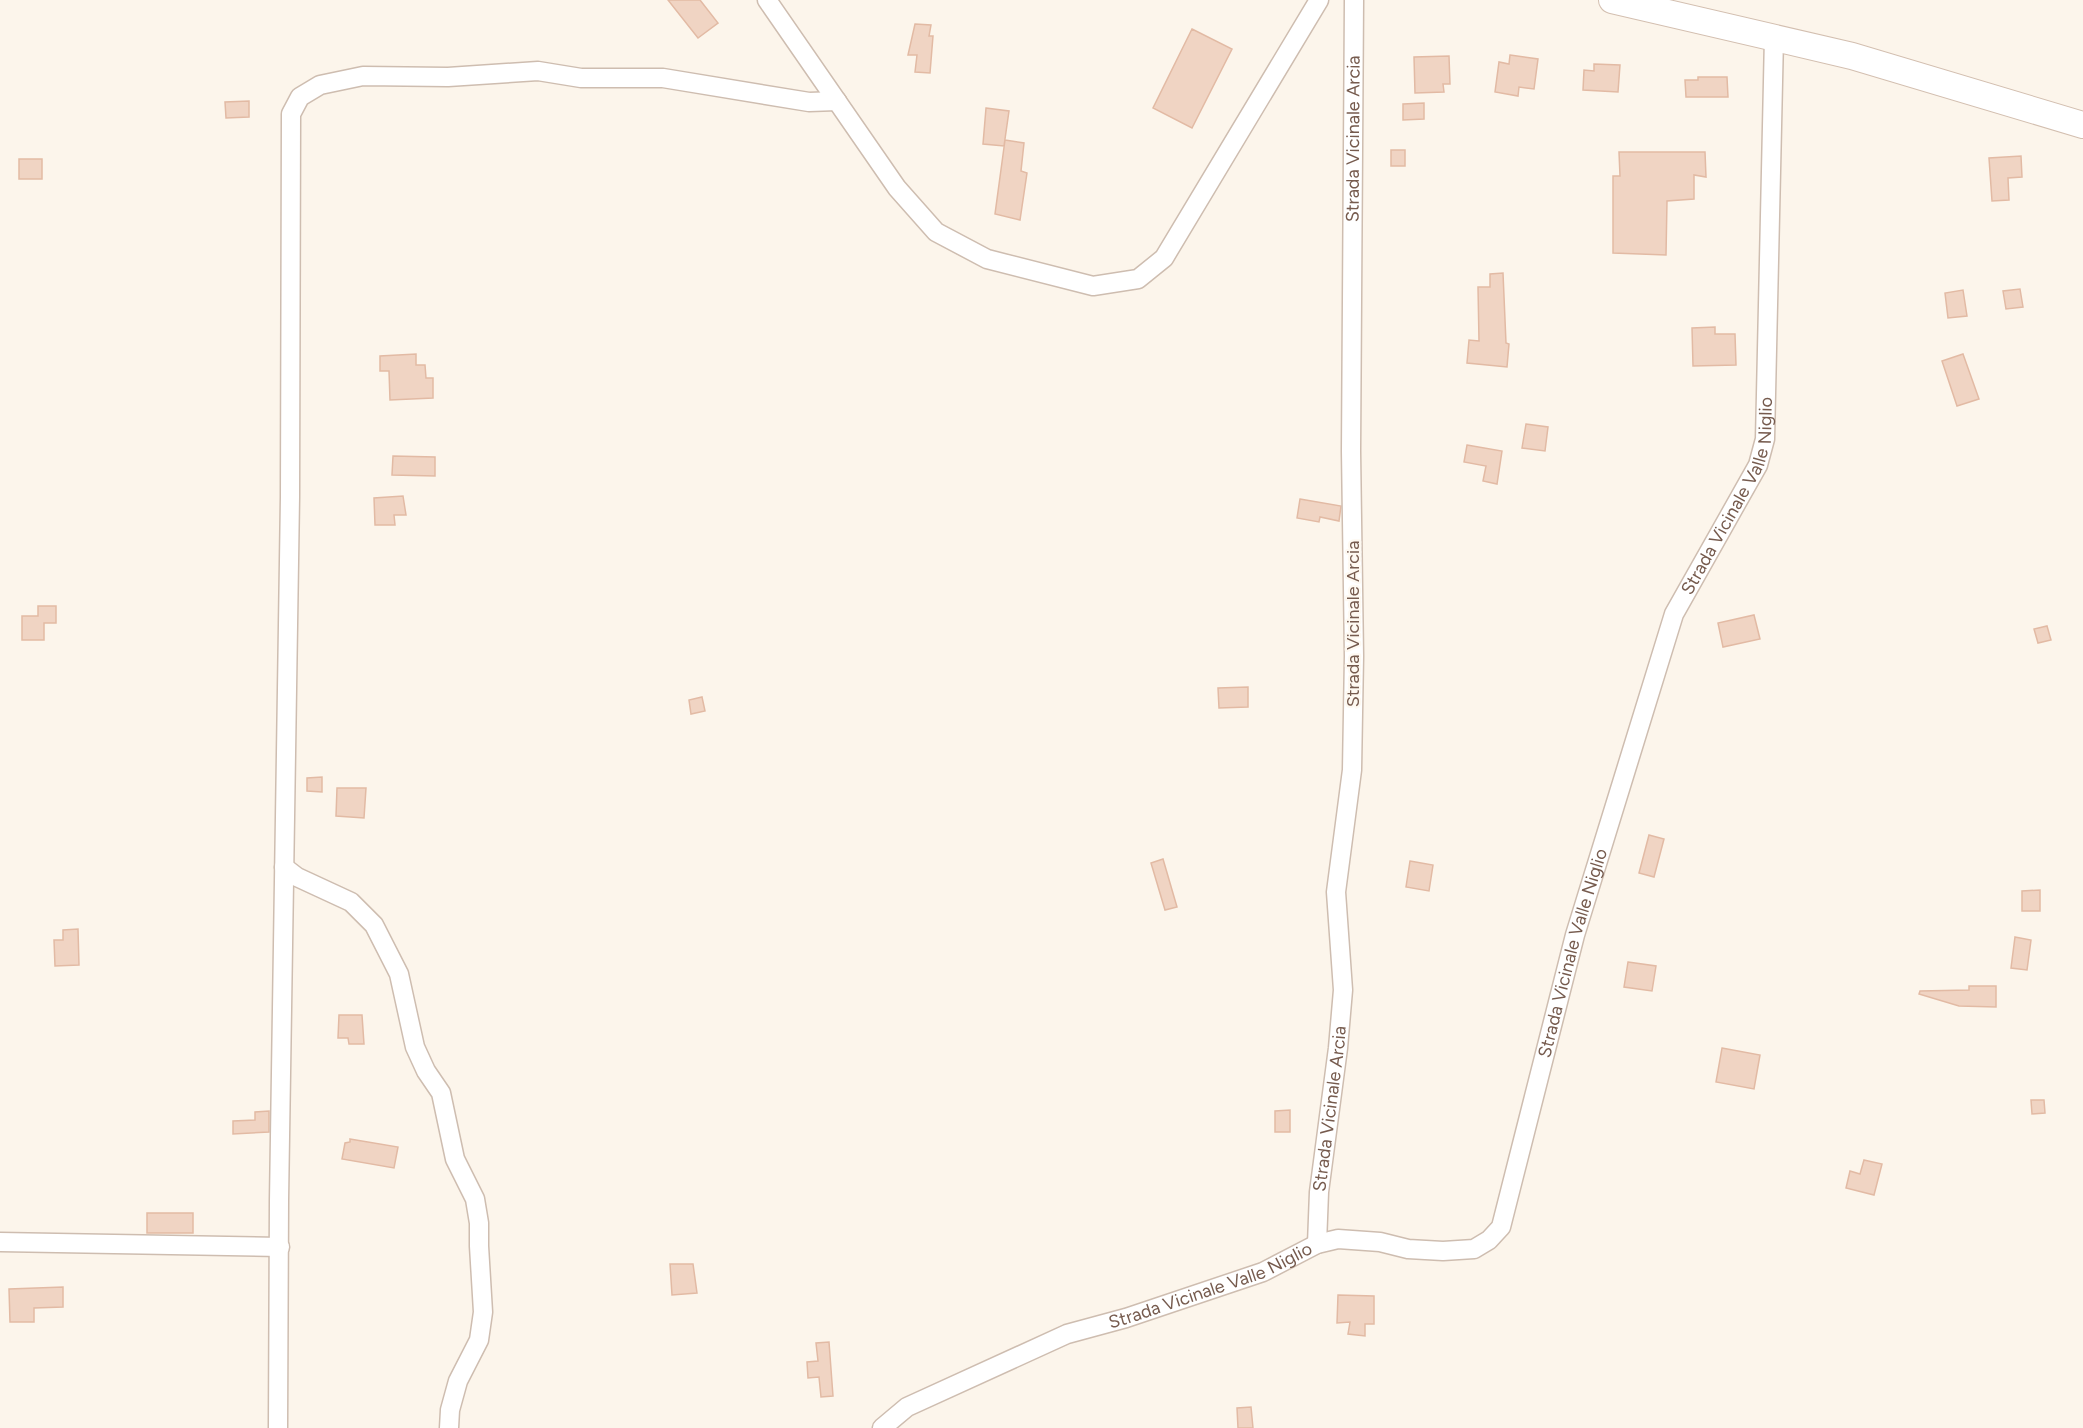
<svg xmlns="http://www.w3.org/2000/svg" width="2083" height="1428" viewBox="0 0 2083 1428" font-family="Figtree,sans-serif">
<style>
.building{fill:#f0d4c3;stroke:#e2baa4;stroke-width:1.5}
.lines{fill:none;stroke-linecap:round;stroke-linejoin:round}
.minor-casing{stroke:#cebdb0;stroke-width:21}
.secondary-casing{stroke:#d3bfb0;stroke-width:28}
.minor{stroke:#fff;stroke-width:18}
.secondary{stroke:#fff;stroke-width:26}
.labels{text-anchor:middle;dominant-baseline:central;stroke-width:4.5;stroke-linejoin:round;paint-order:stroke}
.street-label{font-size:18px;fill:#765b4e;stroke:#fef9f1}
</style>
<rect width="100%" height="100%" fill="#fcf5eb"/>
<path class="building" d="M668,0H700L718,23L698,38Z
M915,24L931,25L929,36H933L930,73L915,72L917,55H908Z
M1192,29L1232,49L1192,128L1153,108Z
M1510,55L1538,59L1534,89L1519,87L1518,96L1495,92L1499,62L1509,64Z
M1449,56L1450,84H1443L1444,92L1415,93L1414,57Z
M1594,64L1620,65L1618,92L1583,90L1584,70L1594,71Z
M1698,77H1727L1728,97H1686L1685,80H1698Z
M249,101V117L226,118L225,102Z
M1424,103V119L1403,120V104Z
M986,108L1009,111L1004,146L983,144Z
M1005,140L1024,143L1021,171L1027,173L1020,220L995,214Z
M1391,150H1405V166H1391Z
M1619,152H1705L1706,177L1694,175V199L1667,201L1666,255L1613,253V176H1620Z
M2021,156L2022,177L2008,178L2009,200L1992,201L1989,158Z
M19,159H42V179H19Z
M1503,273L1506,343L1509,344L1507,367L1467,363L1469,340L1479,341L1478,287H1490V274Z
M2020,289L2023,307L2006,309L2003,291Z
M1963,290L1967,316L1948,318L1945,293Z
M1715,327V334H1735L1736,365L1693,366L1692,328Z
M416,354V365H425L426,378H433V398L390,400L389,371H380V356Z
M1963,354L1979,399L1957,406L1942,361Z
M1526,424L1548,427L1545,451L1522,448Z
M1467,445L1502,451L1497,484L1483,481L1486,466L1464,462Z
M393,456L435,457V476L392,475Z
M403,496L406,515H394L395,525H375L374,498Z
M1300,499L1341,506L1339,521L1320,517L1319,522L1297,518Z
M38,606H56V623H44V640H22V616H38Z
M1754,615L1760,639L1723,647L1718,623Z
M2047,626L2051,640L2038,643L2034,629Z
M1248,687V707L1219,708L1218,688Z
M702,697L705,711L691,714L689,700Z
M322,777V792L307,791V778Z
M337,788H366L364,818L336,816Z
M1649,835L1664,839L1654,877L1639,873Z
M1163,859L1177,907L1165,910L1151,863Z
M1410,861L1433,865L1429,891L1406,887Z
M2040,890V911H2022V891Z
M78,929L79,965L55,966L54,940H63V930Z
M2015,937L2031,940L2027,970L2011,968Z
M1628,962L1656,966L1652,991L1624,987Z
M1969,986H1996V1007L1959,1006L1919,994L1920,991L1969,990Z
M339,1015H362L364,1044H349L348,1038H338Z
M1722,1048L1760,1055L1754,1089L1716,1082Z
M2031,1100H2044L2045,1113L2032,1114Z
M1290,1110V1132H1275V1111Z
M269,1111V1132L233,1134V1121L255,1120V1112Z
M350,1139L398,1147L394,1168L342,1159L345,1143L350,1142Z
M1864,1160L1882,1164L1874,1195L1846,1188L1850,1171L1860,1174Z
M147,1213H193V1233H147Z
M670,1264H693L697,1293L672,1295Z
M63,1287V1307L34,1308V1322H10L9,1289Z
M1338,1295L1374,1296V1324H1365V1336L1348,1334L1350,1322L1337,1323Z
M829,1342L833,1396L821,1397L819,1377L808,1378L807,1362L818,1361L816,1343Z
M1251,1407L1253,1428H1238L1237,1408Z"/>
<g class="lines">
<g class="minor-casing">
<g id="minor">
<path d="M767,0L897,188L936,232L987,259L1093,286L1138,279L1164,258L1319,0"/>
<path d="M284,867L297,877L351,902L374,925L399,974L415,1047L426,1071L441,1093L455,1159L475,1199L479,1223V1246L483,1312L479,1340L458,1381L450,1410L449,1428"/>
<path d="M0,1242L280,1247"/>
<path id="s1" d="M1317,1244L1319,1192L1338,1048L1343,990L1336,892L1352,770L1354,656L1351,451L1354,0"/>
<path d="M278,1428L279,1201L290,497L291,114L300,97L320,85L363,76L448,77L538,71L581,78H663L809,102L837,101"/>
<path id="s2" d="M882,1428L907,1407L1067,1334L1126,1318L1263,1272L1317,1244L1338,1239L1380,1242L1408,1249L1443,1251L1474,1249L1489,1240L1501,1227L1575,935L1674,614L1758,465L1765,439L1774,37"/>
</g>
</g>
<g class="secondary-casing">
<path id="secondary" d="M1612,0L1852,56L2083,125"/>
</g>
<use href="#minor" class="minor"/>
<use href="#secondary" class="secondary"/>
</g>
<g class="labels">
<g class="street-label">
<text stroke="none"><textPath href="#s1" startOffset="1108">Strada Vicinale Arcia</textPath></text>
<text stroke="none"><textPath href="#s2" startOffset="1438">Strada Vicinale Valle Niglio</textPath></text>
<text transform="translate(1353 624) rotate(-90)">Strada Vicinale Arcia</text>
<text stroke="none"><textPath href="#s2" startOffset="952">Strada Vicinale Valle Niglio</textPath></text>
<text stroke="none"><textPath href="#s1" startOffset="136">Strada Vicinale Arcia</textPath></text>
<text stroke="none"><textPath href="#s2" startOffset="360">Strada Vicinale Valle Niglio</textPath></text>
</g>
</g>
</svg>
